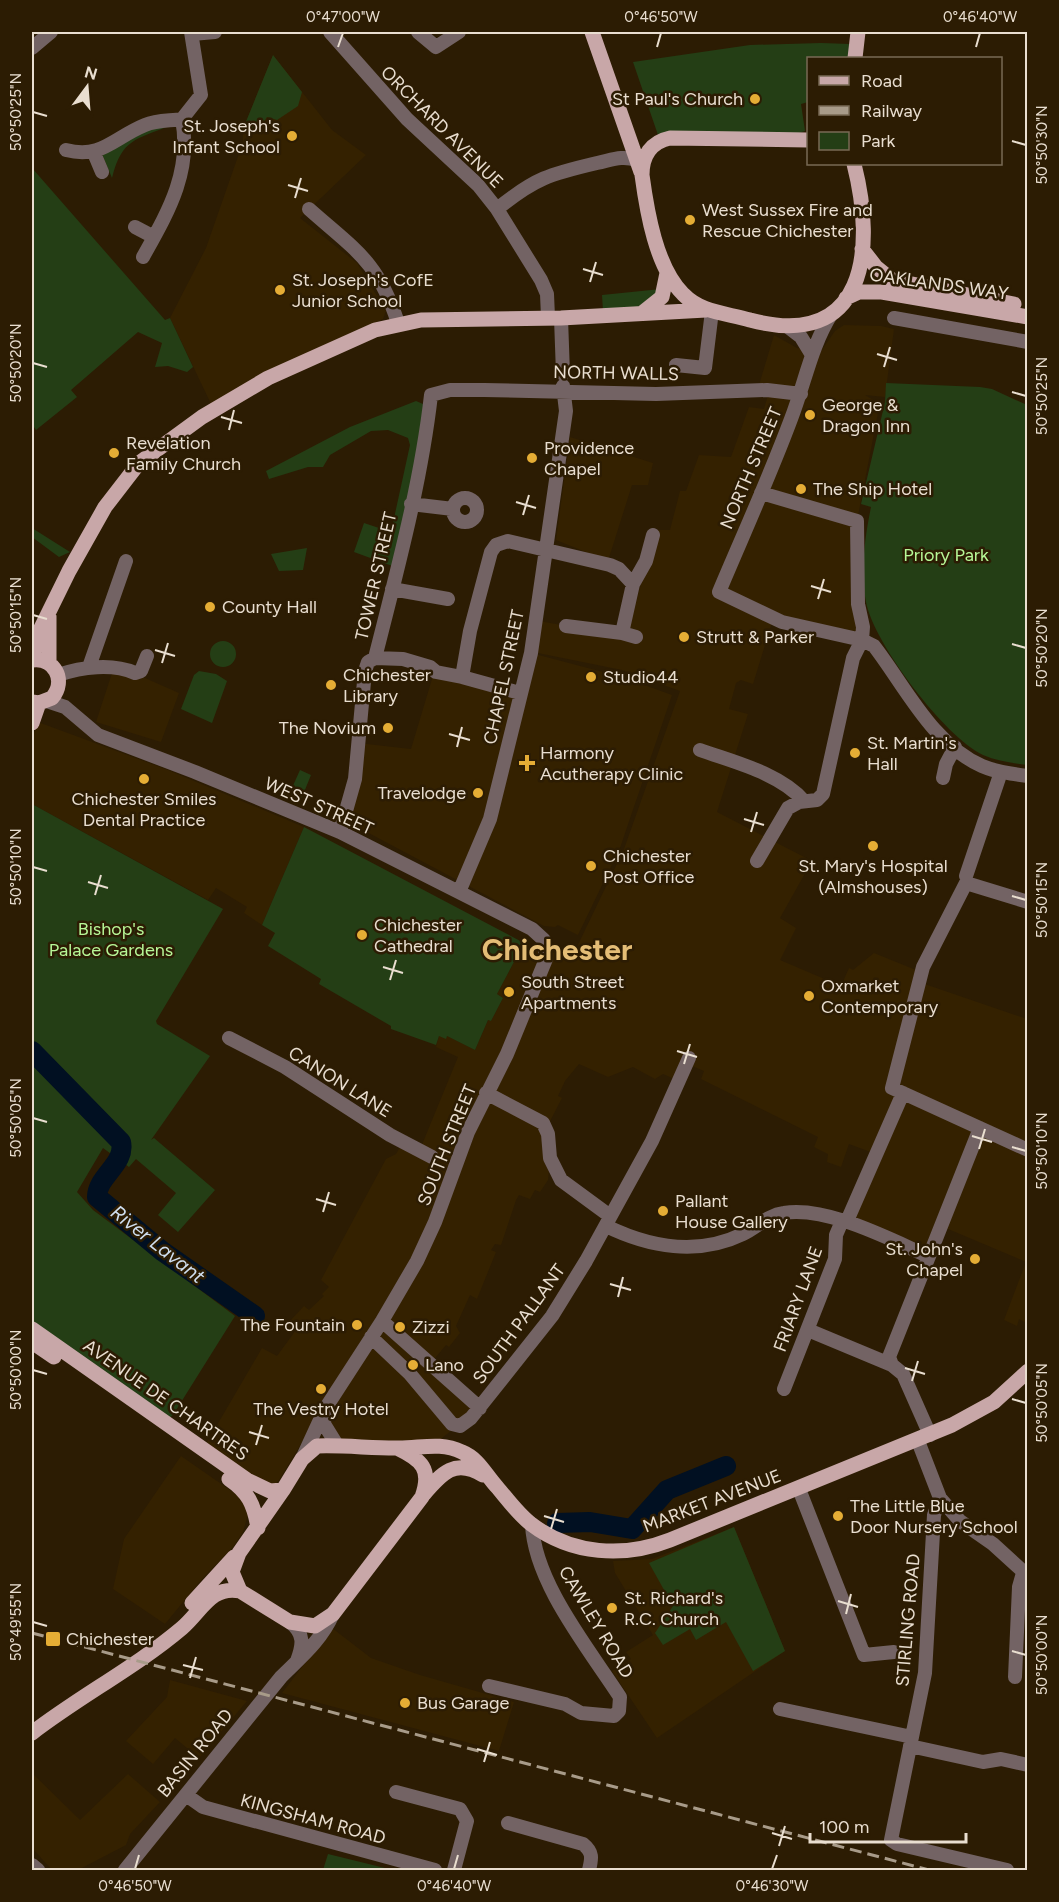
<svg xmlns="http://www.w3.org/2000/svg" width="1059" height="1902" viewBox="0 0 1059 1902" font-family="Figtree,sans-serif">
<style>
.built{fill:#342100}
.green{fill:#243e15}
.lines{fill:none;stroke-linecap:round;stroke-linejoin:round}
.stream{stroke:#011022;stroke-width:3}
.river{stroke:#011022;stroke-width:20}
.minor{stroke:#736364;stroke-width:14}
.major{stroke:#c8a7a8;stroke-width:15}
.rail{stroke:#a89b89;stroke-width:3;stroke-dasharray:12 6;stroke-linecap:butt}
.ticks{fill:none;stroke:#e9ded0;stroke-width:2}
.poi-dot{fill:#e5ad35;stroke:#2c1c03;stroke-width:2}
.labels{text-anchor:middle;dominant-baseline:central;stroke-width:5;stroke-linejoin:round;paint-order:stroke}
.poi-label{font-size:18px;fill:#e9ded0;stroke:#2c1c03;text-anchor:start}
.street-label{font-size:18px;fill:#e9ded0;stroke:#2c1c03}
.park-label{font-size:18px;fill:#b7f797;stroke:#2c1c03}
.water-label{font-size:20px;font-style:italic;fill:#cfdeef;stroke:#2c1c03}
.town-label{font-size:30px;font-weight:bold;fill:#e4bd76;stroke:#2c1c03}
.neatline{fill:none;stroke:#e9ded0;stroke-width:2}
.ticks-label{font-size:15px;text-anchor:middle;fill:#e9ded0}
</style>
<rect width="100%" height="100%" fill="#2c1c03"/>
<path class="built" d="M273,55L332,130L366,155L300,218L357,263L386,311L383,319L265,373L211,404L170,318L206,248L243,142V129Z
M844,325L881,326L894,329L885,397L865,395L875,401L878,413L857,521L862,640L773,619L753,684L741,680L736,683L729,709L748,714L717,812L812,861L780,918L796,928L780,960L841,986L849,968L853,970L874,953L916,970L913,980L1027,1019V1323L1019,1319L1017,1326L1004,1320L1026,1262L941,1226L928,1256L847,1221L876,1154L849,1144L841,1167L827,1162L828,1154L814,1147L818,1137L701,1079L704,1071L687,1064L679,1081L663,1074L655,1079L633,1067L608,1077L579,1064L565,1081L558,1096L562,1098L546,1129L550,1158L548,1180L540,1192L535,1190L530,1199L519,1195L516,1200L501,1245L495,1244L491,1250L496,1252L477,1299L470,1295L456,1326L460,1333L449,1347L446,1345L431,1363L480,1408L442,1438L441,1445H337L327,1434L312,1426L279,1480L270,1491L203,1449L262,1348L277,1356L296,1330L289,1322L304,1306L309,1310L324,1296L322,1294L329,1287L321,1280L386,1159L396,1154L400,1147H421L458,1057L436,1047L439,1036H447L475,1050L488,1020L491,1021L503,998L497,994L524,943L547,952L573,955L624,849L680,691L622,670L528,651L534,620L627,637L655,530H670L680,491H686L699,455L731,457L749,407L764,409L768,395H756L774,335L797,348L821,351L835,331Z
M570,437L653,463L648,485H632L608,561L556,540Z
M531,653L622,677L672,695L620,848L578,935L558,925L555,927L544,926L346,821L358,743L411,749L435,669L517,695Z
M112,673L145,678L179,693L161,742L96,722Z
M38,722L168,770L304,827L262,925L244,913L247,907L216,888L208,900L32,804V740Z
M181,1456L240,1497L249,1511L243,1532L233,1547L202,1579L165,1624L113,1589L124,1539Z
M734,1527L785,1651L657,1738L612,1671L631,1659L626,1652L653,1635L615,1573L613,1561L652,1559Z
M332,1628L371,1658L420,1675L514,1702L499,1751L282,1693Z
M170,1680L247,1701L199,1758L175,1738L153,1764L126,1741L167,1697Z
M32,1773L80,1820L128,1774L160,1802L130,1834L126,1845L78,1870H52L32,1848Z"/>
<path class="green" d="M821,43L850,44V58H808V102L801,104L805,131L796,134L658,135L633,62L750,45Z
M273,55L302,92L298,106L277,120L267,117L257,133L243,129Z
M171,125C136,140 122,138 112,178L102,154L148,127Z
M32,168L165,320L170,318L193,367L187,372L168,366L155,367L162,343L138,332L71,390L77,397L36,430L32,424Z
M661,289L642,309L603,311L602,295Z
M886,383L980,387L992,389L1027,405V765C1012,763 997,761 983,755C945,737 874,644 866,602C860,572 865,536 871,507L861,504L885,402Z
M416,401L423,404L425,430L395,567L354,552L364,523L391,532L410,445L408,438L388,430L371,431L330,455L323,467H308L269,479L266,471L350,427Z
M32,528L70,552L59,557L32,537Z
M307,548L303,570L279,571L271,554Z
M210 654a13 13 0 1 1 26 0a13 13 0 1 1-26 0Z
M199,671L216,674L227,681L212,723L181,709L194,675Z
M300,770L311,775L300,802L287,799Z
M32,804L223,909L156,1021L157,1024L210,1056L151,1140L154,1138L215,1190L178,1232L158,1215L176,1193L136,1159L129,1167L103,1148L77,1192L93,1210L235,1316L173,1415L165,1421L32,1322Z
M304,827L524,943L497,994L503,998L491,1021L488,1020L475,1050L447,1036L446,1039L439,1036L436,1045L391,1029V1026L319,984L321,979L268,946L275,933L262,925Z
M734,1527L785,1651L753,1671L726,1622L696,1640L690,1629L663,1645L655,1633L673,1606L649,1563Z
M328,1854L393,1870H323Z"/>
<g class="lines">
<path class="stream" d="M253,1318L255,1316"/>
<path class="river" d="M32,1051L121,1142C126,1164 97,1176 97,1197L162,1251L255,1316
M557,1523L590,1522L632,1529L667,1490L726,1466"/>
<path class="minor" d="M330,32L407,119L478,185L497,209L541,280L547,294L548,317
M418,32L436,47L459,32
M192,34L215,32
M32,48L51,32
M66,150C102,159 113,138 145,125C157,120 170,121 182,119
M94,153L102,172
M309,209C355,250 378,261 398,323
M497,209C535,178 550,174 597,163C612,160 621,155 637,160
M135,227L154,237
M143,257C168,212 192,172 182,119L201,95L191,32
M832,313C811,346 805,383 791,419C769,478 743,535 719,592L782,622L862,640L874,646C905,686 932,744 982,766C996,772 1012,774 1028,776
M561,318L563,374
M894,318L1028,342
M788,327L801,337L812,355
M676,365L705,368L712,311
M453 510a12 12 0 1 1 24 0a12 12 0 1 1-24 0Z
M411,504L453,509
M392,589L448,599
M566,626L622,633L636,637
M622,633L633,584L646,561L653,535
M375,658L403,659L430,667L436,672L462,677L520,693
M89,667L126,561
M58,675C82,667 112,663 135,673L141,671L147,656
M462,677L470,631L491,552L496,545L508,541L610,565L619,569L633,584
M47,701L65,707L98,735L195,772L340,832L532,929L544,940L546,959L507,1054L468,1132L435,1222L417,1261L382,1321L325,1409L302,1459
M700,750C733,762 780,773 804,801
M943,778L946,764L955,747
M340,832L355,779L365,671L368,662L375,658C397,571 421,483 431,395L450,390H484L656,394L767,390L801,394
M757,861L788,808L799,802L817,800L823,794L853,658L862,640L863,627L858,604L857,521L761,493
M966,876L1001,772
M459,892L490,819L531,653L566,411L563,386
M1028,902L966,883L923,967L892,1088L1028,1150
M229,1038L285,1067L390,1135L432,1157
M486,1093L543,1123L548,1134L550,1158L561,1180L610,1216
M847,1221L903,1093
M606,1226C649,1247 698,1256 743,1234C757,1227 768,1215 784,1213C827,1206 889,1239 928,1256
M382,1321L480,1408
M808,1330L892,1365L903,1374L930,1435
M371,1337L410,1374L452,1424L460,1426L471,1418L552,1316L586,1261L652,1141L689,1058
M892,1365L889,1357L980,1128
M784,1389L835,1259L836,1235L842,1221
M325,1411L324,1424L337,1445
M918,1441L940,1498L960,1521L993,1544L1028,1576
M799,1489L864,1655L894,1652
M940,1498L934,1515L925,1673L891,1840L897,1844L1007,1870
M290,1622C305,1634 303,1645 297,1661
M1015,1677L1019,1587L1023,1573
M489,1686L565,1704L581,1713L614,1716L619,1711L620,1697C589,1649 534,1582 532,1524
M780,1709L912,1737
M910,1746L983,1762L1001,1759L1028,1765
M396,1792L460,1809L467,1821L454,1870
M186,1795L203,1807L435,1870
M508,1823L583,1844C593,1852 592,1858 589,1870
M32,1865L38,1870
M125,1870L281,1677C301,1657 321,1641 333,1614"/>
<path class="major" d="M592,32L641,172
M855,58L858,32
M808,140L670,138C651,142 642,156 642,175C647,212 656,267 683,294C701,313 726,313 750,320C866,351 876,250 854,164
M862,249L876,267L892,280L1014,304
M846,298L859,292H882L1028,317
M642,313L662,297L667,273
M49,616V663
M32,659L39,632L69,571L105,507L139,463L202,417L268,378L375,330L421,320L561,318L706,310
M32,660C54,657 67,680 52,698L39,703L32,702
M32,723L39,703
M32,1329L247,1480L270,1491L283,1490
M32,1342L54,1357
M397,1448C422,1460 432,1469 422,1497L333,1614L315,1626L290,1622L240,1591L232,1572L239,1553L283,1490L302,1459L317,1446C343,1445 369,1448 395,1448C419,1449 439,1441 462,1452C479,1459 485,1474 497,1487C508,1500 518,1514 531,1524C572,1555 624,1558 670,1540L952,1425L994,1402L1028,1371
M229,1479C248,1492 254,1504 258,1528
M424,1494C442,1473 455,1458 483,1475
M192,1603L234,1557
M32,1733C80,1696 136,1667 182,1628C201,1612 211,1585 240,1591"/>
<path class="rail" d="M32,1633L929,1870"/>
</g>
<path class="ticks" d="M338,47L343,33M657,47L661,33M976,47L980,33M33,112L47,116M1012,141L1026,145M288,185L308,191M295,198L301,178M583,269L603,275M590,282L596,262M877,354L897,360M33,363L47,367M884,367L890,347M1012,392L1026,396M221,417L242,423M229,430L234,410M516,502L536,508M523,515L529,495M811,586L831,592M818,599L824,579M33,615L47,619M1012,644L1026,648M155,650L175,656M162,663L168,643M449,734L470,740M457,747L462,727M744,819L764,825M751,832L757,812M33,867L47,871M88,882L108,888M95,895L101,875M1012,896L1026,900M383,967L403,973M390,980L396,960M677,1051L697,1057M684,1064L690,1044M33,1118L47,1122M972,1136L992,1142M1012,1147L1026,1151M979,1149L985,1129M316,1199L336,1205M323,1212L329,1192M610,1284L631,1290M618,1297L623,1277M905,1368L925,1374M33,1370L47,1374M912,1381L918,1361M1012,1399L1026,1403M249,1432L269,1438M256,1445L262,1425M544,1516L564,1522M551,1529L557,1509M838,1601L858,1607M846,1614L851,1594M33,1622L47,1626M1012,1651L1026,1655M183,1665L203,1670M190,1678L196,1657M477,1749L497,1755M484,1762L490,1742M772,1833L792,1839M779,1846L785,1826M135,1869L139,1855M454,1869L458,1855M772,1869L777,1855"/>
<g class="poi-dot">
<circle cx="755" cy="99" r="6"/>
<circle cx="292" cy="136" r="6"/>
<circle cx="690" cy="220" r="6"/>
<circle cx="280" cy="290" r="6"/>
<circle cx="810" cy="415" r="6"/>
<circle cx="114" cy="453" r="6"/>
<circle cx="532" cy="458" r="6"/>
<circle cx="801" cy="489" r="6"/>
<circle cx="210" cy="607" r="6"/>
<circle cx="684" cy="637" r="6"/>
<circle cx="591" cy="677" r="6"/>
<circle cx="331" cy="685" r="6"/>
<circle cx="388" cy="728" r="6"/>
<circle cx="855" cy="753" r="6"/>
<path d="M524 754h6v6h6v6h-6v6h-6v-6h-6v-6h6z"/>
<circle cx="144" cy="779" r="6"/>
<circle cx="478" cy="793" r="6"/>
<circle cx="873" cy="846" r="6"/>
<circle cx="591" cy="866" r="6"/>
<circle cx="362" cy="935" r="6"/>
<circle cx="509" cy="992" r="6"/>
<circle cx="809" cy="996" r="6"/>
<circle cx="663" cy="1211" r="6"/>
<circle cx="975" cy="1259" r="6"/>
<circle cx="357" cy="1325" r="6"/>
<circle cx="400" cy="1327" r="6"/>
<circle cx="413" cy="1365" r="6"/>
<circle cx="321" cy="1389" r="6"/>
<circle cx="838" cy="1516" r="6"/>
<circle cx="612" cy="1608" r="6"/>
<rect x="45" y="1631" width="16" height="16" rx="3"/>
<circle cx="405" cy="1703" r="6"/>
</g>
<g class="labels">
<g class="poi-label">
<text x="743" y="99" text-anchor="end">St Paul's Church</text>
<text x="280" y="126" text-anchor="end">St. Joseph's<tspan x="280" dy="21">Infant School</tspan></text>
<text x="702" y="210">West Sussex Fire and<tspan x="702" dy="21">Rescue Chichester</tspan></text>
<text x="292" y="280">St. Joseph's CofE<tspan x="292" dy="21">Junior School</tspan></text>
<text x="822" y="405">George &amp;<tspan x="822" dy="21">Dragon Inn</tspan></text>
<text x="126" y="443">Revelation<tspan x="126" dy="21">Family Church</tspan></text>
<text x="544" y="448">Providence<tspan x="544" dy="21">Chapel</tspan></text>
<text x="813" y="489">The Ship Hotel</text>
<text x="222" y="607">County Hall</text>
<text x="696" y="637">Strutt &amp; Parker</text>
<text x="343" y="675">Chichester<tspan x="343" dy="21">Library</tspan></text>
<text x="603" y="677">Studio44</text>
<text x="376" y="728" text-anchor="end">The Novium</text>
<text x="867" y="743">St. Martin's<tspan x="867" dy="21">Hall</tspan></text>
<text x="540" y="753">Harmony<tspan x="540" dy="21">Acutherapy Clinic</tspan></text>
<text x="466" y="793" text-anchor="end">Travelodge</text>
<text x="144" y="799" text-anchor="middle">Chichester Smiles<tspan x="144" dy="21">Dental Practice</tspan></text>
<text x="603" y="856">Chichester<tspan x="603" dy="21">Post Office</tspan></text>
<text x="873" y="866" text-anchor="middle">St. Mary's Hospital<tspan x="873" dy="21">(Almshouses)</tspan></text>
<text x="374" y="925">Chichester<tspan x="374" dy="21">Cathedral</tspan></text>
<text x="521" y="982">South Street<tspan x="521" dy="21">Apartments</tspan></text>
<text x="821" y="986">Oxmarket<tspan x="821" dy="21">Contemporary</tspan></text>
<text x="675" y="1201">Pallant<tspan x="675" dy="21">House Gallery</tspan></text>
<text x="963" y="1249" text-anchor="end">St. John's<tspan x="963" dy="21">Chapel</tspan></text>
<text x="345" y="1325" text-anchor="end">The Fountain</text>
<text x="412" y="1327">Zizzi</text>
<text x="425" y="1365">Lano</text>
<text x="321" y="1409" text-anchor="middle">The Vestry Hotel</text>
<text x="850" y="1506">The Little Blue<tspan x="850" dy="21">Door Nursery School</tspan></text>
<text x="624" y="1598">St. Richard's<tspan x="624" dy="21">R.C. Church</tspan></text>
<text x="66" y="1639">Chichester</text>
<text x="417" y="1703">Bus Garage</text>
</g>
<g class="street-label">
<text transform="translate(442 127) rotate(45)">ORCHARD AVENUE</text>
<text transform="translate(939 284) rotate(8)">OAKLANDS WAY</text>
<text transform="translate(616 373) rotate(1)">NORTH WALLS</text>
<text transform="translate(751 468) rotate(-67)">NORTH STREET</text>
<text transform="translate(376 576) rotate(-77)">TOWER STREET</text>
<text transform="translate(504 677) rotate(-78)">CHAPEL STREET</text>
<text transform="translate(319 806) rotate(24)">WEST STREET</text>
<text transform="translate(340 1082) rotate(32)">CANON LANE</text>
<text transform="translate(447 1145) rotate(-68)">SOUTH STREET</text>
<text transform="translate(798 1299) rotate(-70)">FRIARY LANE</text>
<text transform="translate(519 1324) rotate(-54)">SOUTH PALLANT</text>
<text transform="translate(166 1400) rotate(35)">AVENUE DE CHARTRES</text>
<text transform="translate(712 1501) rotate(-21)">MARKET AVENUE</text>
<text transform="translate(908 1620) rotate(-85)">STIRLING ROAD</text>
<text transform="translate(596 1622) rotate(59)">CAWLEY ROAD</text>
<text transform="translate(195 1753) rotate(-51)">BASIN ROAD</text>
<text transform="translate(313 1819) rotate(15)">KINGSHAM ROAD</text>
</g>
<g class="park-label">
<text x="946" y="555">Priory Park</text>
<text x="111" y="929">Bishop's<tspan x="111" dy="21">Palace Gardens</tspan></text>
</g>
<g class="water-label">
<text transform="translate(158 1244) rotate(38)">River Lavant</text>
</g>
<g class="town-label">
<text x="557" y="949">Chichester</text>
</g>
</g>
<rect width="1059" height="1902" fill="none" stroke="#2c1c03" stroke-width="66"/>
<rect x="807" y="57" width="195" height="108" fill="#2c1c03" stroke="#786a55" stroke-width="1.5"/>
<rect x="819" y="76" width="30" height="9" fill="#c8a7a8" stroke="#786a55" stroke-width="1.5"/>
<text x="861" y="87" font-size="18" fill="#e9ded0">Road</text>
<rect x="819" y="106" width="30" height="9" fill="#a89b89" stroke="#786a55" stroke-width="1.5"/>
<text x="861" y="117" font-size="18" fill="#e9ded0">Railway</text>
<rect x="819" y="132" width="30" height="18" fill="#243e15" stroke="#786a55" stroke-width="1.5"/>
<text x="861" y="147" font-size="18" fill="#e9ded0">Park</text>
<g transform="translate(87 87) rotate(16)" stroke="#2c1c03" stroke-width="4.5" paint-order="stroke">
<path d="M0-4.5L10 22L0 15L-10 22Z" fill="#e9ded0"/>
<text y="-9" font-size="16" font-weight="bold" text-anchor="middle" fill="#e9ded0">N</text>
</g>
<path d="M810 1833v9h156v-9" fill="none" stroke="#e9ded0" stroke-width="3"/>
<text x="819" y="1833" font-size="18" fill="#e9ded0" stroke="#2c1c03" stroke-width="4.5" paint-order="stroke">100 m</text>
<rect x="33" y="33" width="993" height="1836" class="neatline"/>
<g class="ticks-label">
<text x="343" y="22">0°47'00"W</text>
<text x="661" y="22">0°46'50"W</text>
<text x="980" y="22">0°46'40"W</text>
<text transform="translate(16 112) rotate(-90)" y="5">50°50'25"N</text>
<text transform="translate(1042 145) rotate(-90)" y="5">50°50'30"N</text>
<text transform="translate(16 363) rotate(-90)" y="5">50°50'20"N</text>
<text transform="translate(1042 396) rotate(-90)" y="5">50°50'25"N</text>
<text transform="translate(16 615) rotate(-90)" y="5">50°50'15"N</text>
<text transform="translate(1042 648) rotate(-90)" y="5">50°50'20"N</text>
<text transform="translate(16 867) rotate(-90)" y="5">50°50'10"N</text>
<text transform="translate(1042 900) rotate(-90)" y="5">50°50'15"N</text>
<text transform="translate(16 1118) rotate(-90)" y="5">50°50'05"N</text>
<text transform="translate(1042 1151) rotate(-90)" y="5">50°50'10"N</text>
<text transform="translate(16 1370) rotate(-90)" y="5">50°50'00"N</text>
<text transform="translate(1042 1403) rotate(-90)" y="5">50°50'05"N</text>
<text transform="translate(16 1622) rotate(-90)" y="5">50°49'55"N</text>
<text transform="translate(1042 1655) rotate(-90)" y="5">50°50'00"N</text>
<text x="135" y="1891">0°46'50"W</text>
<text x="454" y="1891">0°46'40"W</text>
<text x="772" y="1891">0°46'30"W</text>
</g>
</svg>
